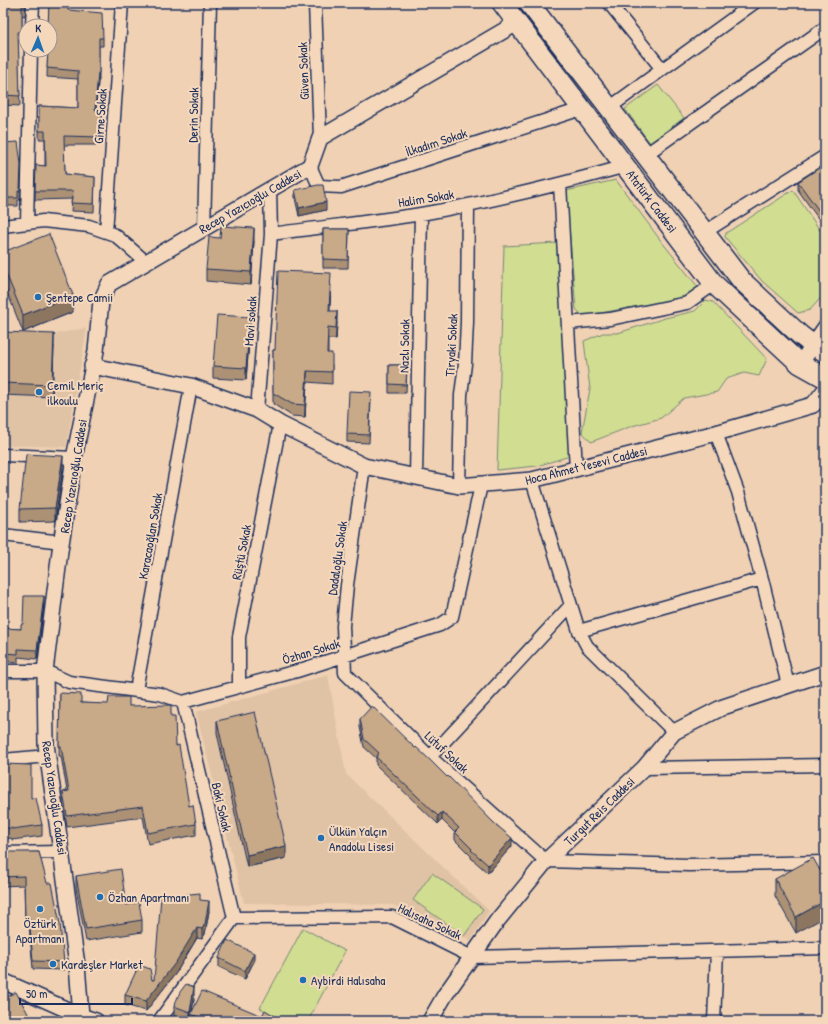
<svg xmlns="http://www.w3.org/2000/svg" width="828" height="1024" viewBox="0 0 828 1024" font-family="'Patrick Hand',sans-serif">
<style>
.built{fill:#e0c2a5}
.green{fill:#d1dd90;stroke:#768677}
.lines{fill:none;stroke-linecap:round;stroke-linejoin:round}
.minor-casing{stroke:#1b2f5e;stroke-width:15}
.tertiary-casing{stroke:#1b2f5e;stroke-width:18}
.primary-casing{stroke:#1b2f5e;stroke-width:22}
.minor{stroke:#f5d8bc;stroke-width:12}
.tertiary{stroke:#f5d8bc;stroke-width:15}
.primary{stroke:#f5d8bc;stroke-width:19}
.wall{fill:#ac9175;stroke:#1b2f5e}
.shaded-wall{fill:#8c765f;stroke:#1b2f5e}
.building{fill:#c8a988;stroke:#1b2f5e}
.poi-dot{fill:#1f6fb2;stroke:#f5d8bc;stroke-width:1.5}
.labels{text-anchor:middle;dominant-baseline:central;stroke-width:4;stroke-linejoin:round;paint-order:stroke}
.street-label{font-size:13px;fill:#1b2f5e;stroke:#f5d8bc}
.poi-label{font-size:13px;fill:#1b2f5e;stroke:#f5d8bc;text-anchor:start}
</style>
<rect width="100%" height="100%" fill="#f0d1b3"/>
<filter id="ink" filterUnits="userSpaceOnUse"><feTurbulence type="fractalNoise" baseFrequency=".025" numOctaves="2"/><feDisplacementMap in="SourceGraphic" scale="8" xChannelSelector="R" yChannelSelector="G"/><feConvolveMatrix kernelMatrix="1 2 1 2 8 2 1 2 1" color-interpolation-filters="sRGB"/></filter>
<g filter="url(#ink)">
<path class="built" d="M85,328L86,334L66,447L3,445V338L30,339Z
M328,675L346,774L489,911L471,940L393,905L244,903L196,712Z"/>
<path class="green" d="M658,85L684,118L650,143L625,109Z
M616,180L661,241L698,287L686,298L583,316L576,309L566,191Z
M793,190L825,238V293L810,310L798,313L762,281L725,237L726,233Z
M557,243L570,456L537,466L497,470L504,246Z
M706,300L713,302L767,359L759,376L744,373L726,379L717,392L684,398L661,418L632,426L591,442L582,432L590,389L584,341L603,333H618L665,318L695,311Z
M432,873L483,909L464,936L413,900Z
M303,928L345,951L308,1021H284L260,1008Z"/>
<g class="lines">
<g class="minor-casing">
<path id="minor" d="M315,3L320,138
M609,3L662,69
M32,26L33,3
M609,108L754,3
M645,155L825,28
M310,166L319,186L341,187L572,112L580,106
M560,184L576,469
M270,189L271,234C321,227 372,222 421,214C490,202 558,185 626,166
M27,223L31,50
M3,226L43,221L89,226L115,235L146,262
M204,228L210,3
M106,232L122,3
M705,232L825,156
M568,323L610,319L687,303L714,284
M257,410L271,234
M3,455L74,458
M364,466L347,585L343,626L345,673L430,757L546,861L689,865L825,862
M416,477L421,214
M532,480L579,631L587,646L674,732
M459,486L461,395L465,364L467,322L468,205
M3,535L62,542
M762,579L788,685
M579,631L762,579L738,492L716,433
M3,671H45L69,682L160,694L183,702L297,671L440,625L452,617L481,485
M239,686V637L280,424
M136,690L191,386
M183,702L234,918
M430,757L571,605
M3,760L48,756
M644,768L825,765
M3,853L62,852
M159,1021L234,918L392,917L472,957L825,948
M714,1021L717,951"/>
</g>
<g class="tertiary-casing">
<path id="tertiary" d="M800,364L825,328
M92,366L191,386L257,410L280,424L364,466L459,486L532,480L716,433L813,405L825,390
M3,981L81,1016L96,1021
M81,1016L77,965L46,744L45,671L60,551L74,458L96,351L101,301L109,284L310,166L320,138L517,23
M430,1021L445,995L497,921L546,861L644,768L674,732L723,707L825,673"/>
</g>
<g class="primary-casing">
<path id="primary" d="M502,3L714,284L800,364L825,378
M529,3L741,280L800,335L813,345L825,352"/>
</g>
<use href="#minor" class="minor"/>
<use href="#tertiary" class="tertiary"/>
<use href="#primary" class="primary"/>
</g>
<path class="wall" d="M3,3H26L25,16L22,15V41H18L20,106L3,105Z
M49,3H68V10L103,38V46H99V81H98L96,110L102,119L100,145H64L65,174L95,177L94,212L71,211L72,199L35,200L36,165L45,166V139H39V106L78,108V79L47,77Z
M3,143L21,173L20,200H18V206H3Z
M825,164V228L798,190V182Z
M295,190L326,210L299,216L295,198Z
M323,229H349L348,268H323Z
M254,241L251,285L206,281V269Z
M3,252L73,312L23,332L3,282Z
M331,285L330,311L337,323L336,339H328V353L332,365V384L307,382L305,417L292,416L273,404V350H275Z
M250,330L246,380L213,378V366Z
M3,332L54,346L52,397L3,395Z
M389,365H407L406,393H389Z
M371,401L369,443L347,442V434Z
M63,469L55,521L20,522V509Z
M44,604L37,659L18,657V663L3,661V628L21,629L23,624Z
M60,693L81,703L129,706L171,716L176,746L189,806L196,824V835L148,844L143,817L67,827L63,803V792L67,791L61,756H59Z
M360,719L512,846L488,873L471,858V856L455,840V833L442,820L438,824L376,765V758L364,747L360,727Z
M217,721L286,858L247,867L217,733Z
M3,764L31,798L42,825V836L12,840V838L3,839Z
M39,852L64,962V970L33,969L29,925H25L24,885L3,886V853Z
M76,876L126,905L142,920V932L86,941L76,888Z
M775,879H825L796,933L775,896Z
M200,900L209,911L205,934L202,939L197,938L176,973L146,1011L125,1005V995L152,980H154Z
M219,958L254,961L245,979L219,967Z
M194,1000L192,1011L262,1016L283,1021H191V1019L190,1021H180L174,1019V1006Z"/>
<path class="shaded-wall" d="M98,73V81L95,118V110Z
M102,110V119L100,145V137Z
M326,202V210L299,216V208Z
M254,228V241L251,285V272Z
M73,295V312L23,332V315Z
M337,311V323L336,339V328Z
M250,317V330L246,380V368Z
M54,334V346L52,397V385Z
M307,371V382L305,417V405Z
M63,456V469L55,521V508Z
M44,596V604L37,659V650Z
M442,812V820L438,824V816Z
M512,838V846L488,873V865Z
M286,846V858L247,867V855Z
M209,901V911L205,934L202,939V929Z
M825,901V917L796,933V917Z
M197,928V938L176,973L146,1011V1001Z
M254,953V961L245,979V971Z
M194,987V1000L191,1014L190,1021V1012Z"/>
<path class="building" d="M3,3H25V6H22V31L18,32L20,96L3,95Z
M49,3H68V10L102,13L103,38H99V73H98L95,110H102L100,137L64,136L65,174L95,177L94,204L71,203L73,191H35L36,165L46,166L45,131H39V106L78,108V71L47,68L48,50H50V26H48Z
M18,142L21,164L20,191H18V198H3V174H5L3,163V143Z
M825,164V219L798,182Z
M318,185H323L326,202L299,208L295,190Z
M221,226L254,228L251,272L206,269L209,237L220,238Z
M323,229H349L348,260L323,259Z
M49,234L73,295L23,315L3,266V252Z
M278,271L331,273L329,311H337L336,328L328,327L327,353H332V372L307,371L305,405L292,404L273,393V350H275Z
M217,315L250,317L246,368L213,366Z
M3,332L54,334L52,385L3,383Z
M389,365H407L406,385L389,384Z
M349,391L371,392L369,435L347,434Z
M26,454L63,456L55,508L20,509Z
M24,596H44L37,650L18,649V654L3,653V628L21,629V624H23Z
M60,693L81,694V703L108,704L109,697H129V706L171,705V716H175L176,746L179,745L189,806L193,805L196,824L148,833L143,806L67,816L63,792L69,791L61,746L59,745Z
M372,706L415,748L416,747L430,760L447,777L448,776L495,824L512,838L488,865L471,850L472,849L455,832L459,828L442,812L438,816L376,757L379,753L364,739L360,719Z
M255,712L286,846L247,855L217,721Z
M3,764L31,765V798H36L42,825L12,829V828H3Z
M10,852H39L47,883H52L60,924L64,962L33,961L29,917H25L24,876L3,877V853Z
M813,858L825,879V901L796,917L775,879Z
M121,869L126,905L139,902L142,920L86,929L76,876Z
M200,893V900L209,901L205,924L202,929L197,928L176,962L146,1001L125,995L139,965L150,969L152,980H154L161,897Z
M227,940L254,953L245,971L219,958Z
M186,984L194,987L190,1012L174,1006L180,992Z
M202,991L262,1016L265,1010L283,1021H208L191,1014Z
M16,992L32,1021H3V999Z"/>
</g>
<g class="poi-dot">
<circle cx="38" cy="297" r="4"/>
<circle cx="39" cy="392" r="4"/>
<circle cx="321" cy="838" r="4"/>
<circle cx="100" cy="897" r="4"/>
<circle cx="40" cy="909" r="4"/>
<circle cx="53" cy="964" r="4"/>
<circle cx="303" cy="980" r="4"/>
</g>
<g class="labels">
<g class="street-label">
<text transform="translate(303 71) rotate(-92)">Güven Sokak</text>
<text transform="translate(193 115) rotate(-89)">Derin Sokak</text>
<text transform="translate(100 116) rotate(-86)">Girne Sokak</text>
<text transform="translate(436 142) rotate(-18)">İlkadım Sokak</text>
<text transform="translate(426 198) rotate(-9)">Halim Sokak</text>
<text transform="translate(250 201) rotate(-30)">Recep Yazıcıoğlu Caddesi</text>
<text transform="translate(652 201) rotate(53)">Atatürk Caddesi</text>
<text transform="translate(250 321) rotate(-86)">Mavi sokak</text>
<text transform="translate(451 345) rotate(-87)">Tiryaki Sokak</text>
<text transform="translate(404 346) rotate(-89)">Nazlı Sokak</text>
<text transform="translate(586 465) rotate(-14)">Hoca Ahmet Yesevi Caddesi</text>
<text transform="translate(73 476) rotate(-81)">Recep Yazıcıoğlu Caddesi</text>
<text transform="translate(150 536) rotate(-80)">Karacaoğlan Sokak</text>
<text transform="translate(241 552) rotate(-79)">Rüştü Sokak</text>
<text transform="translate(337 558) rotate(-82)">Dadaloğlu Sokak</text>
<text transform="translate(311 651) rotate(-17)">Özhan Sokak</text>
<text transform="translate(447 752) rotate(43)">Lütuf Sokak</text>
<text transform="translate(55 798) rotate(82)">Recep Yazıcıoğlu Caddesi</text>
<text transform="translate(222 807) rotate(77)">Baki Sokak</text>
<text transform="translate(599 811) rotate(-44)">Turgut Reis Caddesi</text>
<text transform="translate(430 921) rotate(25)">Halısaha Sokak</text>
</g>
<g class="poi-label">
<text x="46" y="297">Şentepe Camii</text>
<text x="47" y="385">Cemil Meriç<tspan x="47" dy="15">ilkoulu</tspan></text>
<text x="329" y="831">Ülkün Yalçın<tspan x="329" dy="15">Anadolu Lisesi</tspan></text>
<text x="108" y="897">Özhan Apartmanı</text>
<text x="40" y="923" text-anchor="middle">Öztürk<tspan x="40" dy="15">Apartmanı</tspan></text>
<text x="61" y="964">Kardeşler Market</text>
<text x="311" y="980">Aybirdi Halısaha</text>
</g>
</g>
<rect width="828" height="1024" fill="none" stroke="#f5d8bc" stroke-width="16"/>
<rect x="8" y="8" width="812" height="1008" fill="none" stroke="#1b2f5e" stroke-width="1.5" filter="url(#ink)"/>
<g transform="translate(38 38) rotate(2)"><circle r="19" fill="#f5d8bc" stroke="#9e9496"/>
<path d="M0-3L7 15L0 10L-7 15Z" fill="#1f6fb2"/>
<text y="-6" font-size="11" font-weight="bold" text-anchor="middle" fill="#1b2f5e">K</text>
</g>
<path d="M20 998v6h112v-6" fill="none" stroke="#1b2f5e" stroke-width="2"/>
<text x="26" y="998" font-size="12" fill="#1b2f5e" stroke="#f5d8bc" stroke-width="3" paint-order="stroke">50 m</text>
</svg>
